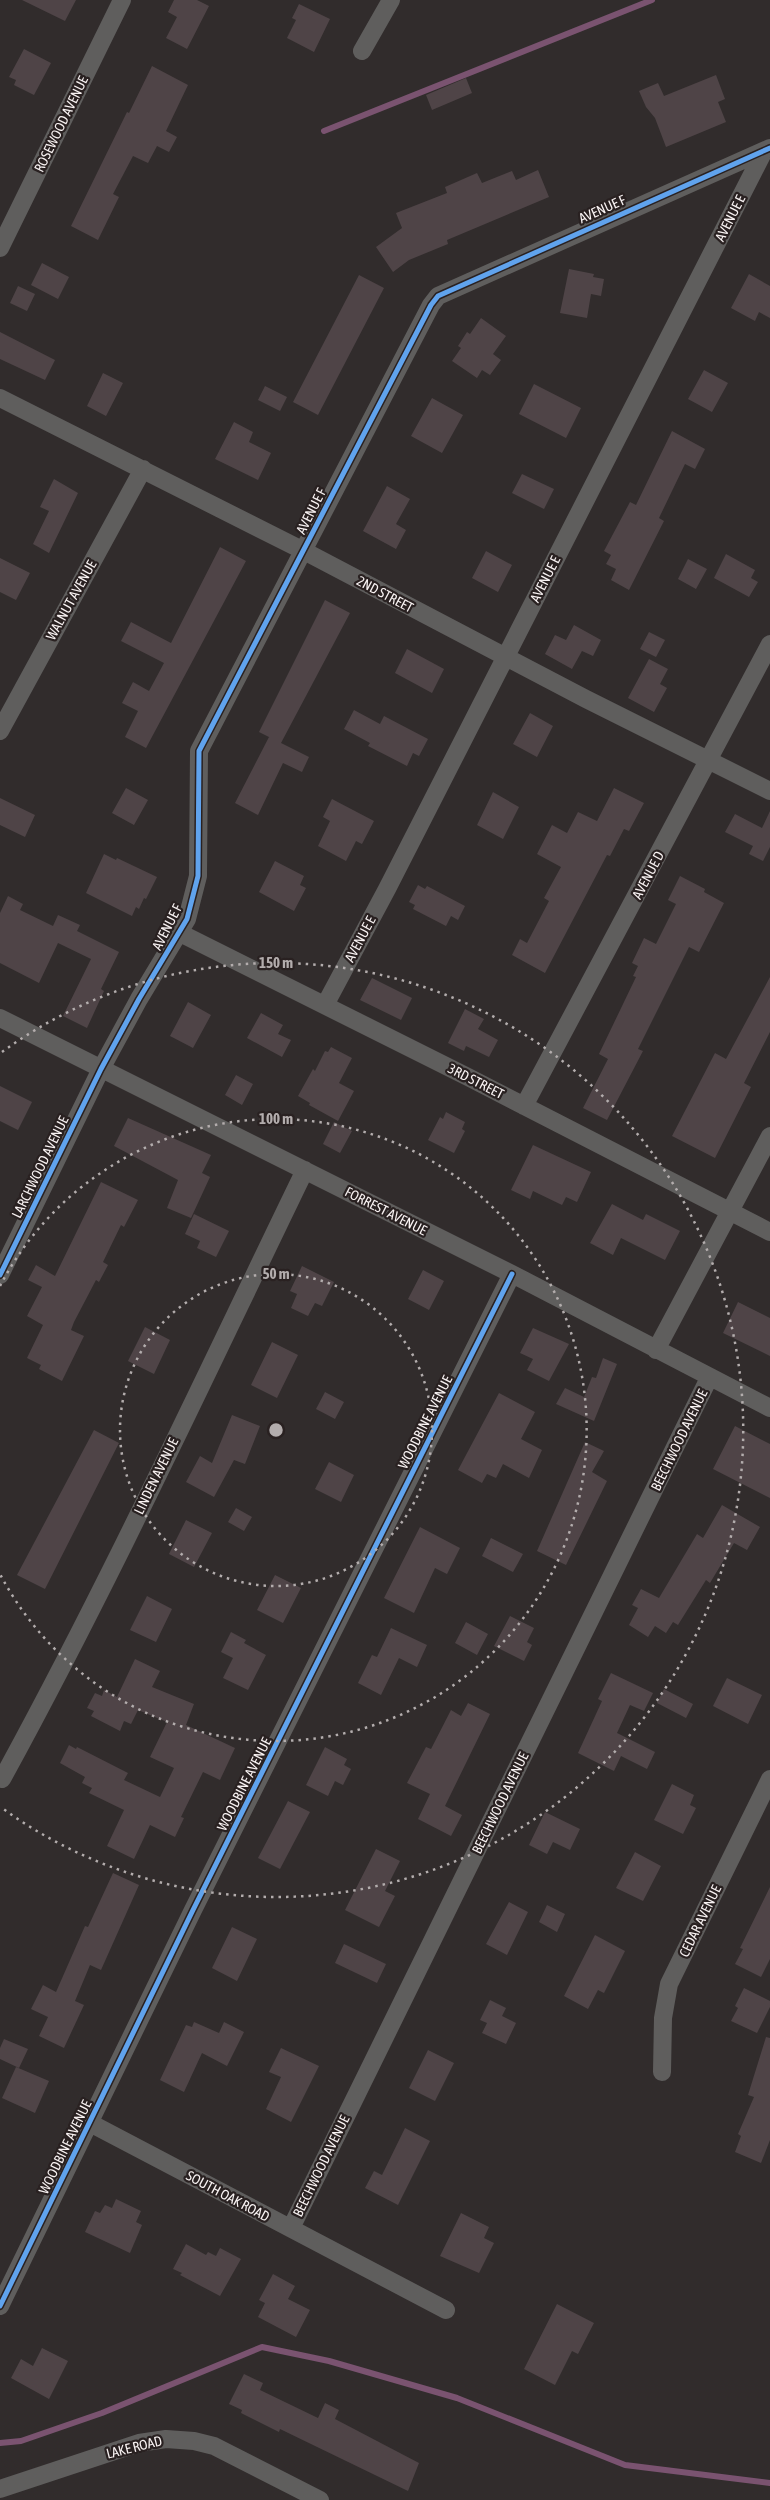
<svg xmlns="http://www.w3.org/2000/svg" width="770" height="2500" viewBox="0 0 770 2500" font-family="'Asap Condensed',sans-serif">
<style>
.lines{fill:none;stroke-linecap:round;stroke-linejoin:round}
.stream{stroke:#7a5370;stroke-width:6}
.building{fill:#4f4447}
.minor{stroke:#5f5e5d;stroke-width:18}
.cycleway-casing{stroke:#292121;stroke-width:8}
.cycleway{stroke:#60a3ed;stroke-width:5}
.ring{fill:none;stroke:#b3adad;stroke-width:2.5;stroke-dasharray:2.5 5}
.labels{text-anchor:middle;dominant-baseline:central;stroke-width:4.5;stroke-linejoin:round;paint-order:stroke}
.street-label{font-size:14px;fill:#f9f3f3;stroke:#292121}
.centre{fill:#b3adad;stroke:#292121;stroke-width:2.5}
.ring-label{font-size:15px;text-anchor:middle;font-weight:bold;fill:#b3adad;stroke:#292121;stroke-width:4.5;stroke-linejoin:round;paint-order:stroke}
</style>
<rect width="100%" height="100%" fill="#312c2c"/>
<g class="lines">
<path class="stream" d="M324,131L652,0
M0,2443L21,2441L102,2413L262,2347L329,2361L457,2398L625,2465L770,2483"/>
</g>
<path class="building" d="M22,0H76L65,21Z
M174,0H197L209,6L187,49L166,38L177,17L168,12Z
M299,4L330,19L314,52L287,38L296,20L292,18Z
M24,49L51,63L34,95L14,85L16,80L9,77Z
M152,66L188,85L166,131L177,137L169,152L157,146L148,163L133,156L113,194L119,197L98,240L71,226L127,112L129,113Z
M716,75L725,99L718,102L726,122L666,147L655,118L646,107L639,91L658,83L664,96Z
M466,78L472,93L432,110L426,95Z
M538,170L549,197L447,240L448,244L409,260L393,272L376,247L402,228L396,213L447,193L445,187L477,173L482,183L512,171L516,180Z
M42,263L69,277L58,299L31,285Z
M569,269L594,274L593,277L604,279L601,296L591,294L587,318L560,313Z
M749,274L770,286V318L759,312L755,321L731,308Z
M359,275L384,288L318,415L293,402Z
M18,286L35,294L27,311L10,303Z
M481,318L506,336L493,354L501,360L490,375L482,370L477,378L452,361L461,348L458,346L467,332L470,334Z
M0,332L55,360L45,380L0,359Z
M704,370L728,383L712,412L688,399Z
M103,373L123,383L106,416L87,406Z
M534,384L581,408L566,438L519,414Z
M265,386L287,397L280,411L258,400Z
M432,398L463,415L442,453L411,436Z
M234,422L253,432L249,442L271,453L258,480L215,459Z
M672,431L705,449L695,469L685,464L659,518L664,521L629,590L611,580L616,569L606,564L611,555L604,551L630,502L636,505Z
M522,474L554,489L544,509L512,493Z
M54,479L78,493L49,553L33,544L49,511L40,507Z
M387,486L410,499L396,524L406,530L396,549L363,531Z
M220,547L246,561L146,748L125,737L138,711L122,703L133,682L149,691L164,663L121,641L131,622L171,643Z
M486,551L512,565L498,592L472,578Z
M726,554L755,570L751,578L758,582L749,597L714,578Z
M0,558L30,573L16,600L0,592Z
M688,559L707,569L696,589L678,579Z
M325,600L350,613L281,743L259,732Z
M574,625L601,640L593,656L582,651L572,669L545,654L555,635L566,640Z
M649,632L665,640L656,657L640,649Z
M407,649L444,669L432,693L395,673Z
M649,659L668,669L660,684L667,688L654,712L628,698Z
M354,710L380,724L384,716L428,739L419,756L413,753L407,766L368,746L370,743L344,729Z
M530,713L553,726L537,757L513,744Z
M269,737L309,757L302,772L283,763L258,815L235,803Z
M126,788L148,800L134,825L112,813Z
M614,788L644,803L629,831L624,829L610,856L607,855L545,973L512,955L520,939L527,943L549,901L544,898L561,867L537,854L552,825L567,833L578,812L597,821Z
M493,792L519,807L503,839L477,825Z
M0,798L35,815L25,837L0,825Z
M332,799L374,821L362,844L356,841L346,861L318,846L330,821L323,817Z
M770,811V847L763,861L749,854L753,846L725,832L735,814L762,828Z
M104,854L116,860L117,858L157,877L146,899L144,898L139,909L136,907L132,916L86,893Z
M275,861L304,876L300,885L306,888L294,911L259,892Z
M680,876L705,889L704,892L724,903L699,952L689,947L638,1049L643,1051L607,1120L583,1108L608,1059L599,1054L636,977L633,976L638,966L632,963L644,938L656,944L676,904L668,900Z
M418,885L425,889L427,886L465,906L458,920L451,916L446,926L413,909L415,905L409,902Z
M8,896L23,904L20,910L53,926L58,915L80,925L77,931L119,952L101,989L104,991L87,1028L63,1016L91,959L58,943L39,983L0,963V913Z
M770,977V1032L744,1083L751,1087L715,1158L672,1136L715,1053L726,1059Z
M372,978L412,998L401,1020L360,1000Z
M188,1002L211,1015L193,1048L170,1036Z
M465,1009L484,1019L478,1029L498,1040L489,1057L466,1046L464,1051L448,1043Z
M261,1013L283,1025L278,1034L291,1040L282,1057L247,1038Z
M331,1047L352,1058L339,1083L354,1091L338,1121L309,1105L310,1103L298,1096L313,1069L315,1071L325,1051L328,1052Z
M236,1075L253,1084L242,1105L225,1095Z
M0,1086L32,1102L18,1130L0,1121Z
M446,1112L465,1122L462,1129L465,1131L454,1153L428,1140L440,1117L443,1119Z
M128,1118L211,1155L202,1173L210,1177L191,1218L167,1208L178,1180L114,1146Z
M334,1122L352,1131L340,1153L323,1144Z
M533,1145L591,1172L577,1202L566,1197L562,1205L533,1191L530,1199L511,1190Z
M101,1182L138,1200L124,1227L121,1225L103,1262L108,1265L99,1282L96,1280L74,1322L71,1330L84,1336L62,1381L39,1369L41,1365L27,1358L43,1325L27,1316L42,1287L28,1280L36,1265L55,1276Z
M612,1204L643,1220L646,1214L680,1231L665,1260L621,1238L613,1255L590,1243Z
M194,1214L229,1231L216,1257L197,1248L200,1241L185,1234Z
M302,1266L334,1282L322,1306L315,1303L308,1316L291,1308L297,1294L290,1291Z
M423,1270L444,1281L429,1310L408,1299Z
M738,1302L770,1318V1356L723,1333Z
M145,1327L170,1340L154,1374L128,1361Z
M533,1328L569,1344L549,1381L527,1370L533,1359L520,1353Z
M272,1342L298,1355L277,1398L251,1385Z
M603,1358L617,1364L594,1421L556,1404L565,1388L584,1397L592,1377L596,1378Z
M325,1392L344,1402L335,1419L316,1409Z
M499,1393L535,1412L521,1439L542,1450L529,1478L503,1464L496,1478L487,1474L482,1483L458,1470Z
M232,1415L260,1426L245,1464L234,1460L214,1497L186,1482L200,1456L212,1463Z
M735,1426L770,1444V1498L713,1469Z
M94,1430L119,1443L45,1589L17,1575Z
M585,1442L604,1451L592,1472L607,1481L566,1565L537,1551Z
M329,1462L354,1475L341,1502L315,1489Z
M722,1505L760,1527L747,1550L734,1543L710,1583L706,1580L678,1625L673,1622L666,1633L655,1626L648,1637L629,1625L638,1608L632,1605L641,1589L659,1598L697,1534L703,1538Z
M236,1508L252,1517L244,1531L228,1522Z
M186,1520L212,1533L194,1567L169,1554Z
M420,1527L460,1548L447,1574L435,1568L414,1613L384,1598Z
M491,1538L523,1554L513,1572L482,1556Z
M275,1575L301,1588L283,1623L257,1610Z
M147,1596L172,1609L156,1642L130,1630Z
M510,1616L534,1628L527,1642L532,1645L524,1661L494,1646Z
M466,1622L488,1634L477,1655L455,1643Z
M391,1628L427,1645L417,1667L399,1658L381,1695L358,1683L372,1655L377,1657Z
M231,1632L246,1640L244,1643L266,1655L248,1690L223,1678L233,1658L221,1652Z
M135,1659L160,1671L152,1687L194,1704L186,1725L235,1748L220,1780L203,1772L181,1817L184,1818L175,1837L150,1825L134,1859L107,1846L124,1810L89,1793L92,1788L82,1783L85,1777L60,1763L69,1745L76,1749L77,1747L128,1773L124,1780L160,1797L174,1768L150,1757L167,1722L138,1710L131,1724L124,1721L120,1731L91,1716L94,1711L87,1708L95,1693L102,1696L104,1690L117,1697Z
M611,1673L653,1693L644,1711L630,1705L617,1733L655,1752L647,1769L621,1756L614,1771L578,1753L602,1701L598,1699Z
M727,1678L762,1695L748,1724L713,1706Z
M664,1689L693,1704L686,1718L657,1703Z
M468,1703L490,1714L445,1806L462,1815L451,1836L418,1819L430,1794L407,1783L426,1747L431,1749L451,1710L461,1716Z
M325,1747L347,1759L344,1765L351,1769L343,1785L335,1781L328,1796L306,1785Z
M672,1784L694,1795L690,1805L696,1808L683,1834L654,1820Z
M288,1801L310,1812L280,1869L258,1858Z
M545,1812L580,1829L570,1850L553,1842L547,1854L529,1845Z
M376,1849L400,1861L385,1891L395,1896L379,1927L345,1910Z
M635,1852L661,1866L643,1901L616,1888Z
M113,1873L139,1885L101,1970L90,1965L75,2001L84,2005L64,2048L39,2036L48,2017L31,2009L43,1985L56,1992L85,1926L88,1927Z
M770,1887V1959L761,1977L735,1964L743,1949L740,1948Z
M509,1902L528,1912L507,1955L486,1944Z
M547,1905L565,1914L557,1932L539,1922Z
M232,1927L257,1939L237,1981L212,1968Z
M595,1935L625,1951L604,1993L598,1990L588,2009L564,1996Z
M344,1944L386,1964L377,1983L335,1963Z
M744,1988L770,2001V2007L757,2033L731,2021L738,2008L735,2006Z
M490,2000L506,2008L502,2016L516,2023L506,2044L482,2033L487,2023L480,2020Z
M194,2022L219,2033L224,2022L244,2032L227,2066L202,2053L184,2092L160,2080L186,2025L192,2027Z
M766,2037L770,2038V2140L761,2163L735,2152L741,2136L738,2134L754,2097L748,2095Z
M4,2039L28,2049L19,2068L0,2059V2048Z
M281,2048L319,2066L291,2122L266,2109L281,2077L269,2072Z
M428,2050L454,2063L435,2101L409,2088Z
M16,2067L49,2081L35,2113L2,2098Z
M405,2128L430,2141L398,2205L365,2188L374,2171L382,2175Z
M116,2199L141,2211L136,2222L142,2225L130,2253L85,2232L95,2211L100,2213L105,2205L112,2208Z
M461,2213L489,2227L484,2238L494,2243L479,2273L440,2256Z
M186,2244L206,2255L208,2252L216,2256L220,2248L241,2259L220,2296L180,2275L182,2273L173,2269Z
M273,2274L295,2286L288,2299L310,2310L296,2337L258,2317L265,2303L259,2300Z
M557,2304L594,2323L578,2354L572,2351L555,2385L524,2369Z
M42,2348L68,2361L49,2399L11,2378L21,2359L33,2366Z
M244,2374L263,2383L260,2390L318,2418L325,2403L339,2410L335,2419L419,2463L408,2491L280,2429L279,2432L241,2413L242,2410L229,2404Z"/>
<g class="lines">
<path class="minor" d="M362,51L391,0
M0,248L122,0
M0,398L304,551L586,699L770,791
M0,731L143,469
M180,933L468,1077L770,1232
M325,1005L387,889L764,151
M0,1018L512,1274L770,1408
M524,1106L770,644
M0,1275L101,1069L139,999L187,919L198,876L199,751L431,305L438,296L770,148
M656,1350L770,1136
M2,1779C111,1580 206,1374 305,1170
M662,2072L663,2018L669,1984L770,1779
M90,2123L446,2310
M291,2228L709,1378
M0,2306L193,1910L512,1274
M0,2489L139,2443L166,2439L194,2441L214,2446L320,2500"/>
<g class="cycleway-casing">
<path id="cycleway" d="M0,1275L101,1069L139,999L187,919L198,876L199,751L431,305L438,296L770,148
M0,2306L193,1910L512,1274"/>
</g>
<use href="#cycleway" class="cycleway"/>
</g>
<g class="ring">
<circle cx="276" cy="1430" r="156"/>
<path d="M0 1286A311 311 0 1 1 0 1574"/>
<path d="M2 1052A467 467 0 1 1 2 1808"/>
</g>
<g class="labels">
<g class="street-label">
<text transform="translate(61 124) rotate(-64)">ROSEWOOD AVENUE</text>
<text transform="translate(602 209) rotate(-24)">AVENUE F</text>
<text transform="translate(730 218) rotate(-63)">AVENUE E</text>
<text transform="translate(311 511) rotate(-63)">AVENUE F</text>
<text transform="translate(545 579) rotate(-63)">AVENUE E</text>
<text transform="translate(385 594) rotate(28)">2ND STREET</text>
<text transform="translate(71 600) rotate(-61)">WALNUT AVENUE</text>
<text transform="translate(648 875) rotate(-62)">AVENUE D</text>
<text transform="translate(167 927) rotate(-63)">AVENUE F</text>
<text transform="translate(360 939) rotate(-62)">AVENUE E</text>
<text transform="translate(476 1081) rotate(27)">3RD STREET</text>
<text transform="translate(40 1167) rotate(-64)">LARCHWOOD AVENUE</text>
<text transform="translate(386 1211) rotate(27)">FORREST AVENUE</text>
<text transform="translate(425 1422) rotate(-63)">WOODBINE AVENUE</text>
<text transform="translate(679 1440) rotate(-64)">BEECHWOOD AVENUE</text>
<text transform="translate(156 1476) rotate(-64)">LINDEN AVENUE</text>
<text transform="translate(244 1784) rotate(-63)">WOODBINE AVENUE</text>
<text transform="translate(500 1803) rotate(-64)">BEECHWOOD AVENUE</text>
<text transform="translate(700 1921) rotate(-64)">CEDAR AVENUE</text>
<text transform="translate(65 2147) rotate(-64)">WOODBINE AVENUE</text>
<text transform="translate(321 2166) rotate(-64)">BEECHWOOD AVENUE</text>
<text transform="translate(228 2196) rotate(28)">SOUTH OAK ROAD</text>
<text transform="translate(134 2447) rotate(-14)">LAKE ROAD</text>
</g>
</g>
<circle cx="276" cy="1430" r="8" class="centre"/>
<g class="ring-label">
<text x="276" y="968">150 m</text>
<text x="276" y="1124">100 m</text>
<text x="276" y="1279">50 m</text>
</g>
</svg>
